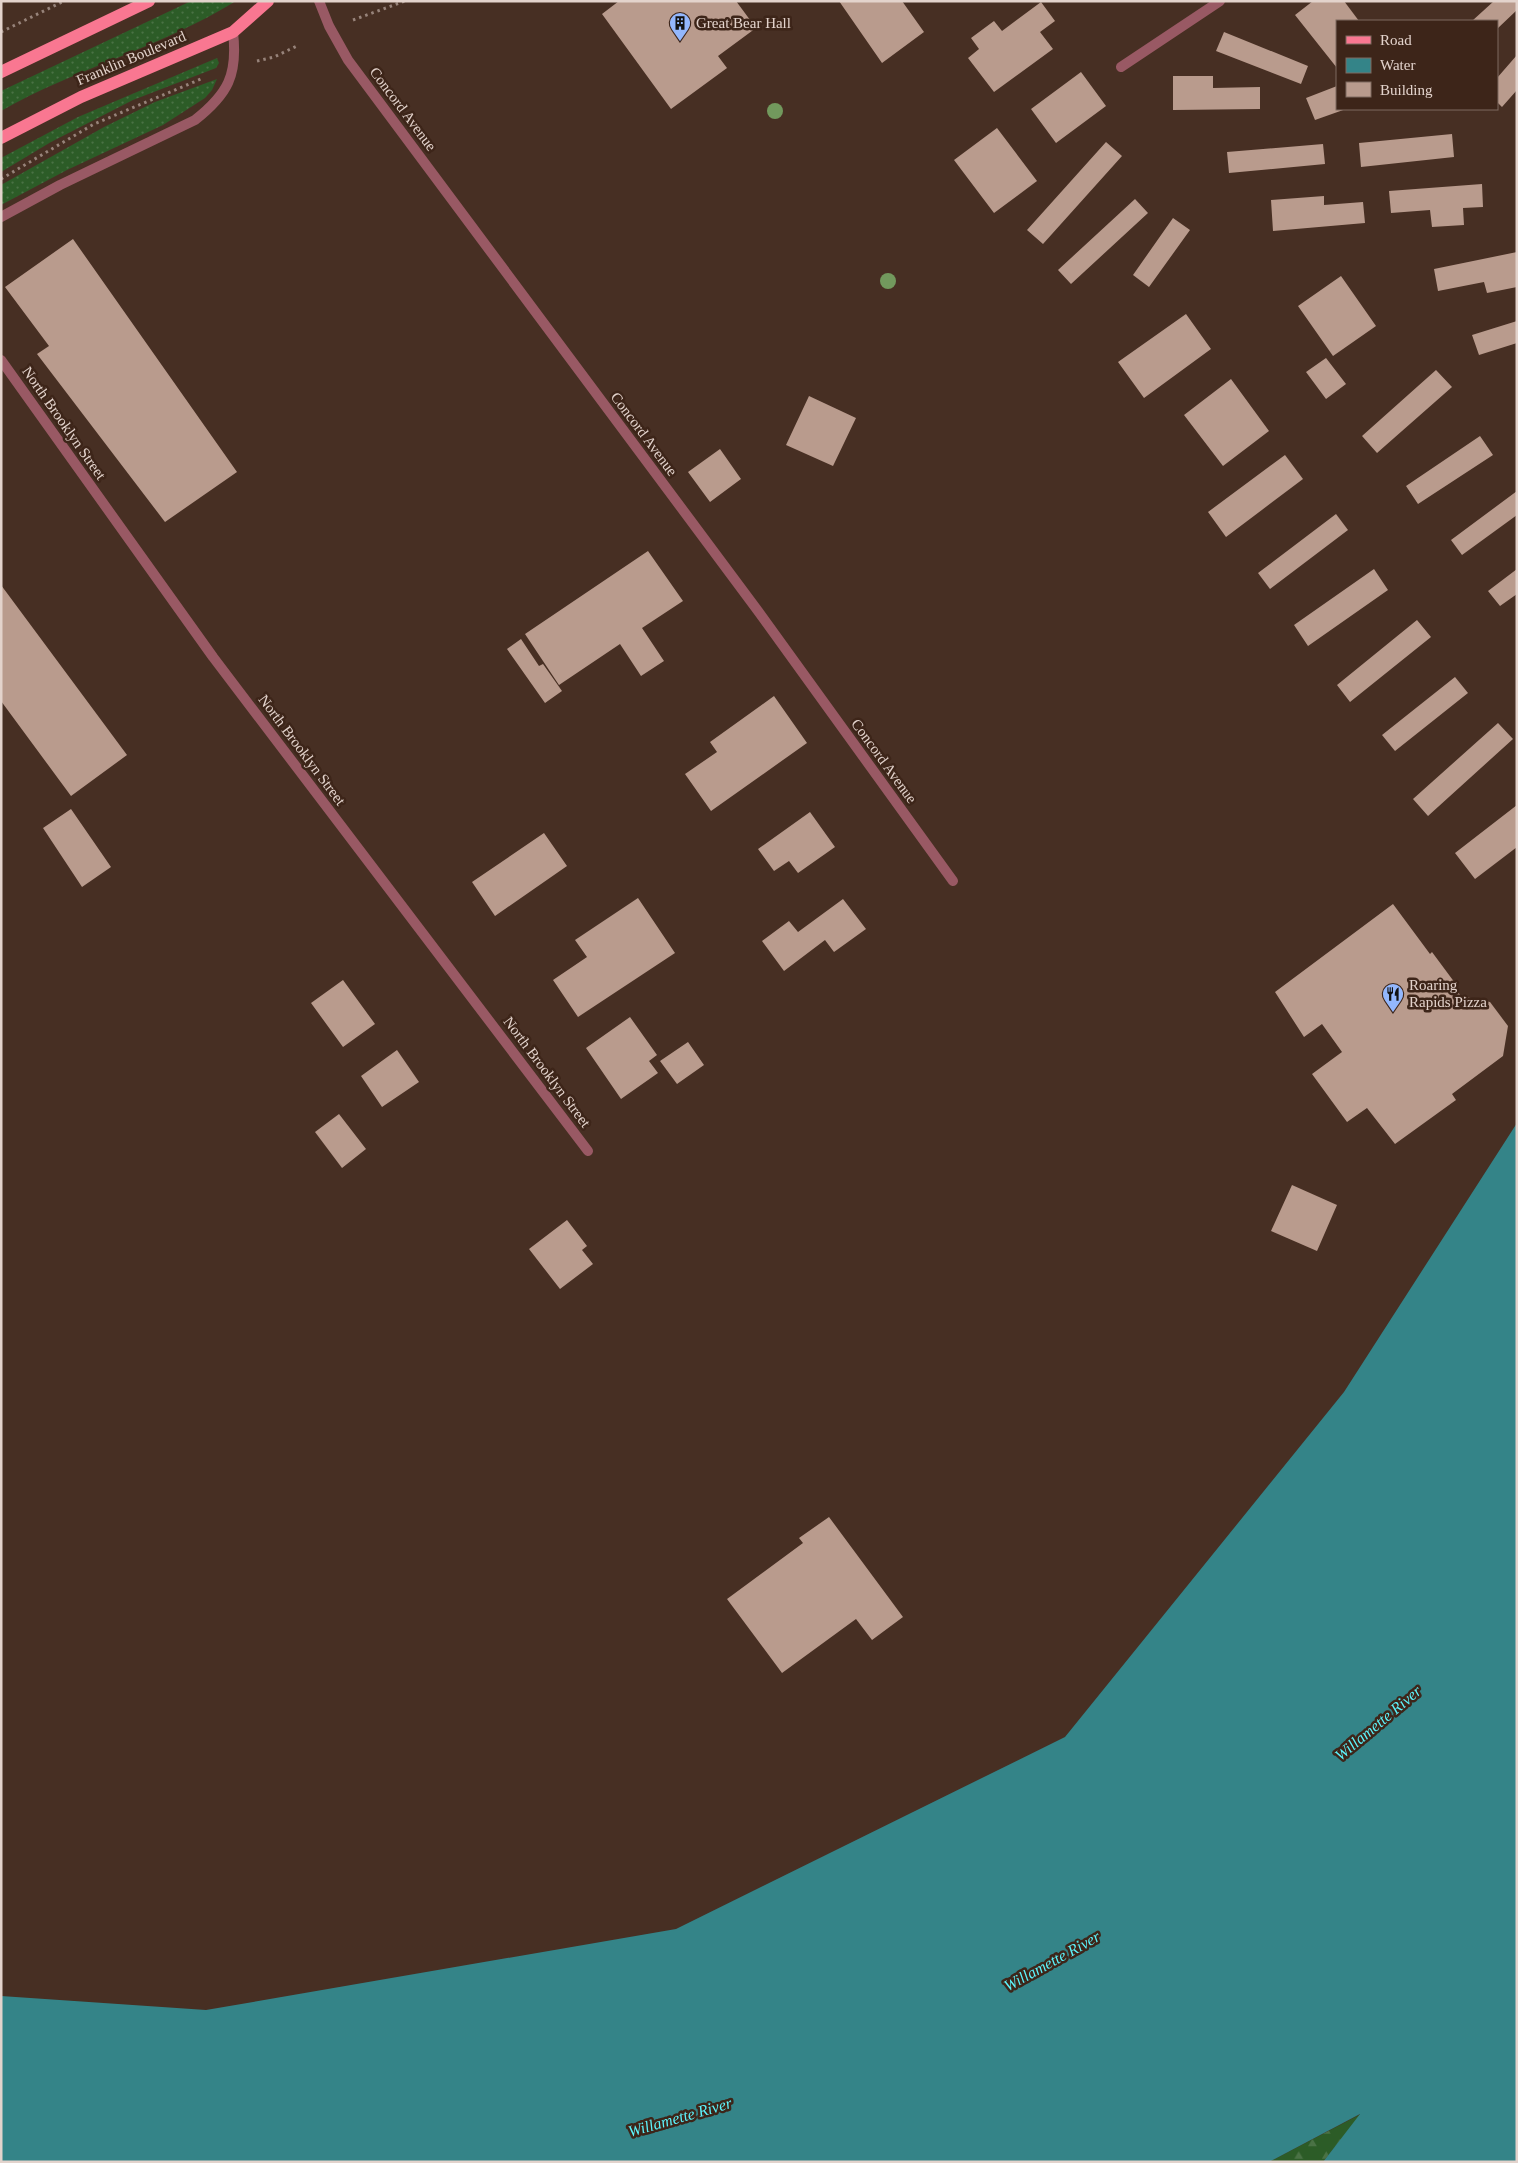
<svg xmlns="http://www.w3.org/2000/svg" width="1518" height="2163" viewBox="0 0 1518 2163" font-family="Georgia,serif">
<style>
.grass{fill:url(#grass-dots)}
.forest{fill:url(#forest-firs)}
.water{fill:#348488}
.building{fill:#b99b8d}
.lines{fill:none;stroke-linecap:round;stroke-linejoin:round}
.path{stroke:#97837a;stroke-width:3;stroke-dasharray:2.5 4;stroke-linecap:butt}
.lane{stroke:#995964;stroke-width:10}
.street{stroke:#995964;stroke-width:10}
.primary{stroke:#f97791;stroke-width:12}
.tree{fill:#72995d}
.labels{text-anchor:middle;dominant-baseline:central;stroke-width:5;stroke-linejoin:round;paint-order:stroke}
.poi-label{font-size:15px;fill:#e3d3cc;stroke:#3d2519;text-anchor:start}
.street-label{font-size:15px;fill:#e3d3cc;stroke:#3d2519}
.water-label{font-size:16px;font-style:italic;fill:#5cf3fb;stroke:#3d2519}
</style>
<defs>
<pattern id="grass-dots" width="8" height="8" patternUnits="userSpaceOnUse" patternTransform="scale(1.25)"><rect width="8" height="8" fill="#2c5c27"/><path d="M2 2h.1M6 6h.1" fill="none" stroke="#4a7245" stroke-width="1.8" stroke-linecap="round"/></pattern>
<pattern id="forest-firs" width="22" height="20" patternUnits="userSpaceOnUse" patternTransform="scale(1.25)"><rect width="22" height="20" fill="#2c5c27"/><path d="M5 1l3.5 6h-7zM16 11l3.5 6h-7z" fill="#4a7245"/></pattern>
</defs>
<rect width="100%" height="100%" fill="#472f23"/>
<path class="grass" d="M191,1H236C162,47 76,68 1,111V91Z
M217,58L219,63L216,68L133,100L51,142L1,172V158L78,117Z
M217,79L212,90L205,98L163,125L67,170L1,205V185L104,127L155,102Z"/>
<path class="forest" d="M1361,2114L1323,2162H1269Z"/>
<path class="water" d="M1517,1123V2162H1323L1360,2114L1269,2162H1V1996L206,2010L676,1929L1065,1737L1344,1392Z"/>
<path class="building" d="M619,1H736L756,28L718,56L727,68L671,109L602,14Z
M839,1H902L924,32L882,63Z
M1313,1H1344L1359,21H1337V68L1295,15Z
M1494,1H1517V10L1497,29V21H1472Z
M1041,2L1055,21L1040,32L1053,49L994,92L968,58L979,49L971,38L994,21L1002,31Z
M1224,32L1308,66L1301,84L1216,51Z
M1517,55V90L1502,107L1497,102V78Z
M1081,72L1106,106L1056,143L1031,109Z
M1173,76H1213V88L1260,87V109L1173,110Z
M1337,86V109H1346L1315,120L1306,98Z
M997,128L1037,181L994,213L954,160Z
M1452,134L1454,157L1361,167L1359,143Z
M1106,142L1122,156L1043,244L1027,230Z
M1323,144L1325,164L1229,173L1227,152Z
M1482,184L1483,207L1463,208L1464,225L1432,227L1430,210L1391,213L1389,191Z
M1324,196V205L1363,202L1365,223L1273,231L1271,200Z
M1135,199L1148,213L1071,284L1058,270Z
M1173,218L1190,230L1149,287L1133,275Z
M73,239L237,472L165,522L37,354L49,346L5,287Z
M1517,252V287L1487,293L1484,282L1438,291L1434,269Z
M1341,276L1376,326L1333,356L1298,306Z
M1186,314L1211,349L1144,398L1118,362Z
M1517,321V343L1479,355L1472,335Z
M1326,358L1346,384L1326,399L1306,372Z
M1436,370L1452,387L1377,453L1362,436Z
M1231,379L1269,431L1223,466L1184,415Z
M809,396L856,418L833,466L786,445Z
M1480,436L1493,455L1418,504L1406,486Z
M720,449L741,479L710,502L688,472Z
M1285,455L1303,479L1226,537L1208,512Z
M1517,491V515L1462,555L1451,540Z
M1336,514L1348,530L1270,589L1258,573Z
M648,551L683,601L642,628L664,661L641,676L620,644L559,685L525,634Z
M1374,569L1388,590L1308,646L1294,625Z
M1517,569V594L1500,606L1488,591Z
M1,585L127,755L71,796L1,701Z
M1417,620L1431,637L1350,702L1337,685Z
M521,639L539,666L543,664L562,691L545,703L507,649Z
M1455,677L1468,693L1395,751L1382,735Z
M774,696L807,743L711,811L685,774L717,752L710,742Z
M1498,723L1513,739L1428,816L1413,799Z
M1517,805V847L1475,879L1455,853Z
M71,809L111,867L82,887L43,828Z
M810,812L835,847L798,873L789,861L774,871L758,849Z
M544,833L567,866L495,916L472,882Z
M638,898L675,953L578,1017L553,980L587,957L575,940Z
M843,899L866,929L834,952L825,940L784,971L762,941L789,921L798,932Z
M1393,904L1430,954L1432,952L1455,983L1453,986L1461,996L1490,1002L1508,1026L1503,1056L1452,1094L1456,1100L1395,1144L1367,1108L1347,1122L1312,1074L1342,1052L1322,1024L1304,1037L1275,992Z
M343,980L375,1024L343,1047L311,1003Z
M630,1017L657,1055L649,1061L658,1073L621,1099L586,1048Z
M688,1042L704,1065L677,1084L660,1061Z
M397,1050L419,1082L382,1107L361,1076Z
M339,1114L366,1149L342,1168L315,1132Z
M1292,1185L1337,1205L1317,1251L1271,1231Z
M567,1220L587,1246L582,1250L593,1264L560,1289L529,1249Z
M829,1517L903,1617L872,1640L856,1619L782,1673L727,1599L803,1543L799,1538Z"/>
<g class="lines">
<path class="path" d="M353,20L405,1
M1,32L64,1
M257,61L274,57L299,45
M1,179L94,124L201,79"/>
<path class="lane" d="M1,217L60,185L195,120C228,94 238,75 233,32"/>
<path class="street" d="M319,1L329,26L348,60L758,611L953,881
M1121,67L1220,1
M1,360L213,657L588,1151"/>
<path class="primary" d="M1,72L149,1
M1,138L81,97L233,32L268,1"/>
</g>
<g class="tree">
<circle cx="775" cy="111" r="8"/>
<circle cx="888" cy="281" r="8"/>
</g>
<defs>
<g id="building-pin" transform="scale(1.125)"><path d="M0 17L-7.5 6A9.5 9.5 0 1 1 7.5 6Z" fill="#93b7fd" stroke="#3d2519"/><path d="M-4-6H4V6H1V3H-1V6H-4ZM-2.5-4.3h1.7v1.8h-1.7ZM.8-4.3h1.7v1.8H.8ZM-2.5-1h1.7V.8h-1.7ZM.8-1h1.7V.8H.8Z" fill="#111"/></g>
<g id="restaurant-pin" transform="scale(1.125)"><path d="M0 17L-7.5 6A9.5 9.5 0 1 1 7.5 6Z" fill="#93b7fd" stroke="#3d2519"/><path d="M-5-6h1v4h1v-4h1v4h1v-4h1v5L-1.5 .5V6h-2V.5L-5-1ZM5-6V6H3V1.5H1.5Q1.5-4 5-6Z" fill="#111"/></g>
</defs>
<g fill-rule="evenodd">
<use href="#building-pin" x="680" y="23"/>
<use href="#restaurant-pin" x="1393" y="994"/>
</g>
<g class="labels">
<g class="poi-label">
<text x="696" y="23">Great Bear Hall</text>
<text x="1409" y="985">Roaring<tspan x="1409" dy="17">Rapids Pizza</tspan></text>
</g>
<g class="street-label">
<text transform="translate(131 58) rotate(-23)">Franklin Boulevard</text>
<text transform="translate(403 109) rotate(53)">Concord Avenue</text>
<text transform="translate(64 423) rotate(55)">North Brooklyn Street</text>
<text transform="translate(644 434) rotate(53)">Concord Avenue</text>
<text transform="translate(302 750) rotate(53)">North Brooklyn Street</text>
<text transform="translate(884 761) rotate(54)">Concord Avenue</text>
<text transform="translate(547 1072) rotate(53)">North Brooklyn Street</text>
</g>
<g class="water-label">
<text transform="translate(1378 1723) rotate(-40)">Willamette River</text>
<text transform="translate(1052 1961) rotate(-29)">Willamette River</text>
<text transform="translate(680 2117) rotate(-16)">Willamette River</text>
</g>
</g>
<rect width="1518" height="2163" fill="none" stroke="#e3d3cc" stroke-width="5"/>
<rect x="1336" y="20" width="162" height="90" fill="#3d2519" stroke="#7f6b61"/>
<rect x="1346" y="36" width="25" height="8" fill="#f97791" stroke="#7f6b61"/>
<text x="1380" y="45" font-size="15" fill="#e3d3cc">Road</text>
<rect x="1346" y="58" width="25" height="15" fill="#348488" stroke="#7f6b61"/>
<text x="1380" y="70" font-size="15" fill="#e3d3cc">Water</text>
<rect x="1346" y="82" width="25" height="15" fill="#b99b8d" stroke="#7f6b61"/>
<text x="1380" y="95" font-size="15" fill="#e3d3cc">Building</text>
</svg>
